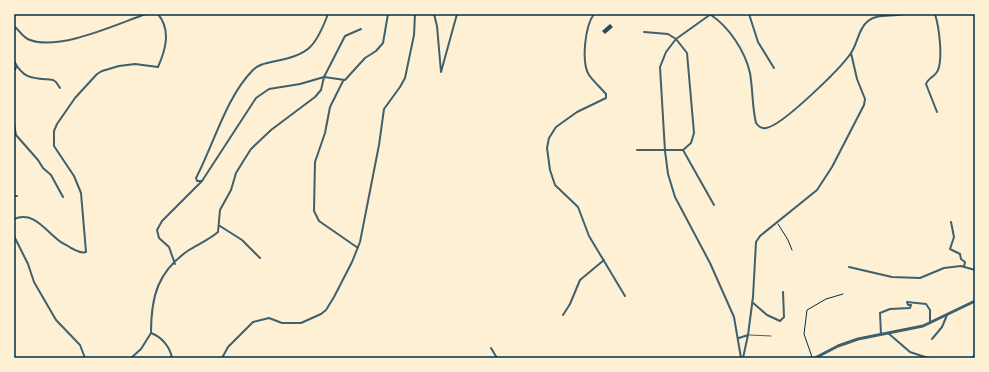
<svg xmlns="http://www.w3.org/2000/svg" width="989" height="372" viewBox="0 0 989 372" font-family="Rubik,sans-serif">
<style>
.building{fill:#264d5e}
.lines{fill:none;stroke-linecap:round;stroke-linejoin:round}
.path{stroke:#003049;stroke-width:1}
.service{stroke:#3f606c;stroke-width:1}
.minor{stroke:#3f606c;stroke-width:2}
.tertiary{stroke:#3f606c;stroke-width:3}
.neatline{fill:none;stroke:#003049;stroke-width:1.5}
</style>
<rect width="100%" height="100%" fill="#fdf0d5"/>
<path class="building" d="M610,24L613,27L605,34L602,31Z"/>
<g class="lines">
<path class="path" d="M778,224L788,240L792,250
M812,357L804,334L807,310L826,299L843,294
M971,358L975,354"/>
<path class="service" d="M749,335L771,336"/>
<path class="minor" d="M434,14L437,26L441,72L457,14
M594,14C585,26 581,62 589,75C594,82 601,88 606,94V98L577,112L556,127L549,138L547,148L550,170L555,185L578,207L589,236L625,296
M711,14L676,39L666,52L660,67L665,151L668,174L675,197L710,263L734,317L741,358
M749,14L758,42L774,68
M935,14C939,27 943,57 938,70C936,76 928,78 926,84L937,112
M711,15C729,27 745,51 750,73C753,90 752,107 756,123C759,127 762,129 766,128C782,126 841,68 851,53C858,43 858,29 868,21C877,13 892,17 903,14
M14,26C20,31 23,38 30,40C60,51 117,24 146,14
M14,61C24,80 33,78 53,80L56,82L60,88
M14,71L17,66
M343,81L330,107L325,133L315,162L314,211L319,221L358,248
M14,124L16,135L38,160L43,168L51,175L63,197
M637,150H683L691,143L694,133L687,53L676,39L668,34L644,32
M683,150L714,205
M202,181H197L196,178C214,144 226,97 253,70C259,64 267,63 276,61C309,55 316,46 328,14
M14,196H17
M14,219C33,211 44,229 57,239C61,243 67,245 71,248C76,250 80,254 86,252L81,193L74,176L54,146V131L57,124L75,98L97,74L102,71L119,66L135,64L158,67C166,49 171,30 158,14
M951,222L954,237L950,249L960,254L961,259L965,262L964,267
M220,226L242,240L260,258
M14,236L28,264L34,282L56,320L80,345L85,358
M175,264L169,247L159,238L157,230L162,221L202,181L256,98L269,89L300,84L324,77L345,36L361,29
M849,267L892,277L920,278L944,268L961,266L975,270
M752,302L767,315L780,321L784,317L783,292
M563,315L570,304L580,280L604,260
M151,333C151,296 158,271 189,250C199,244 210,239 218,232L220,210L231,190L236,173L244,160L251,149L271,130L315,97L321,90L324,77L345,80L365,58L376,51L383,43L388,14
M888,333L910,352L928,358
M881,334L880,313L890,309L910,308L911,305H908L907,302L926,304L930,310V323
M739,338L748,335
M932,339L942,327L947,315
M491,348L497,358
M131,358L141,349L151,333C162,337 170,347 172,358
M222,358L228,347L253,322L269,318L282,323H301L321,314L326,310L334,297L352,262L360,242L379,145L384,109L400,87L405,78L414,35L415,14
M743,358L748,335L753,297L756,242L760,236L817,190L832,167L864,105L865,99L857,79L851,53"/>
<path class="tertiary" d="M815,358L838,346L858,339L923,326L975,301"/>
</g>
<rect width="989" height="372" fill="none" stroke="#fdf0d5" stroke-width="30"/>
<rect x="15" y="15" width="959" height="342" class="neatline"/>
</svg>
